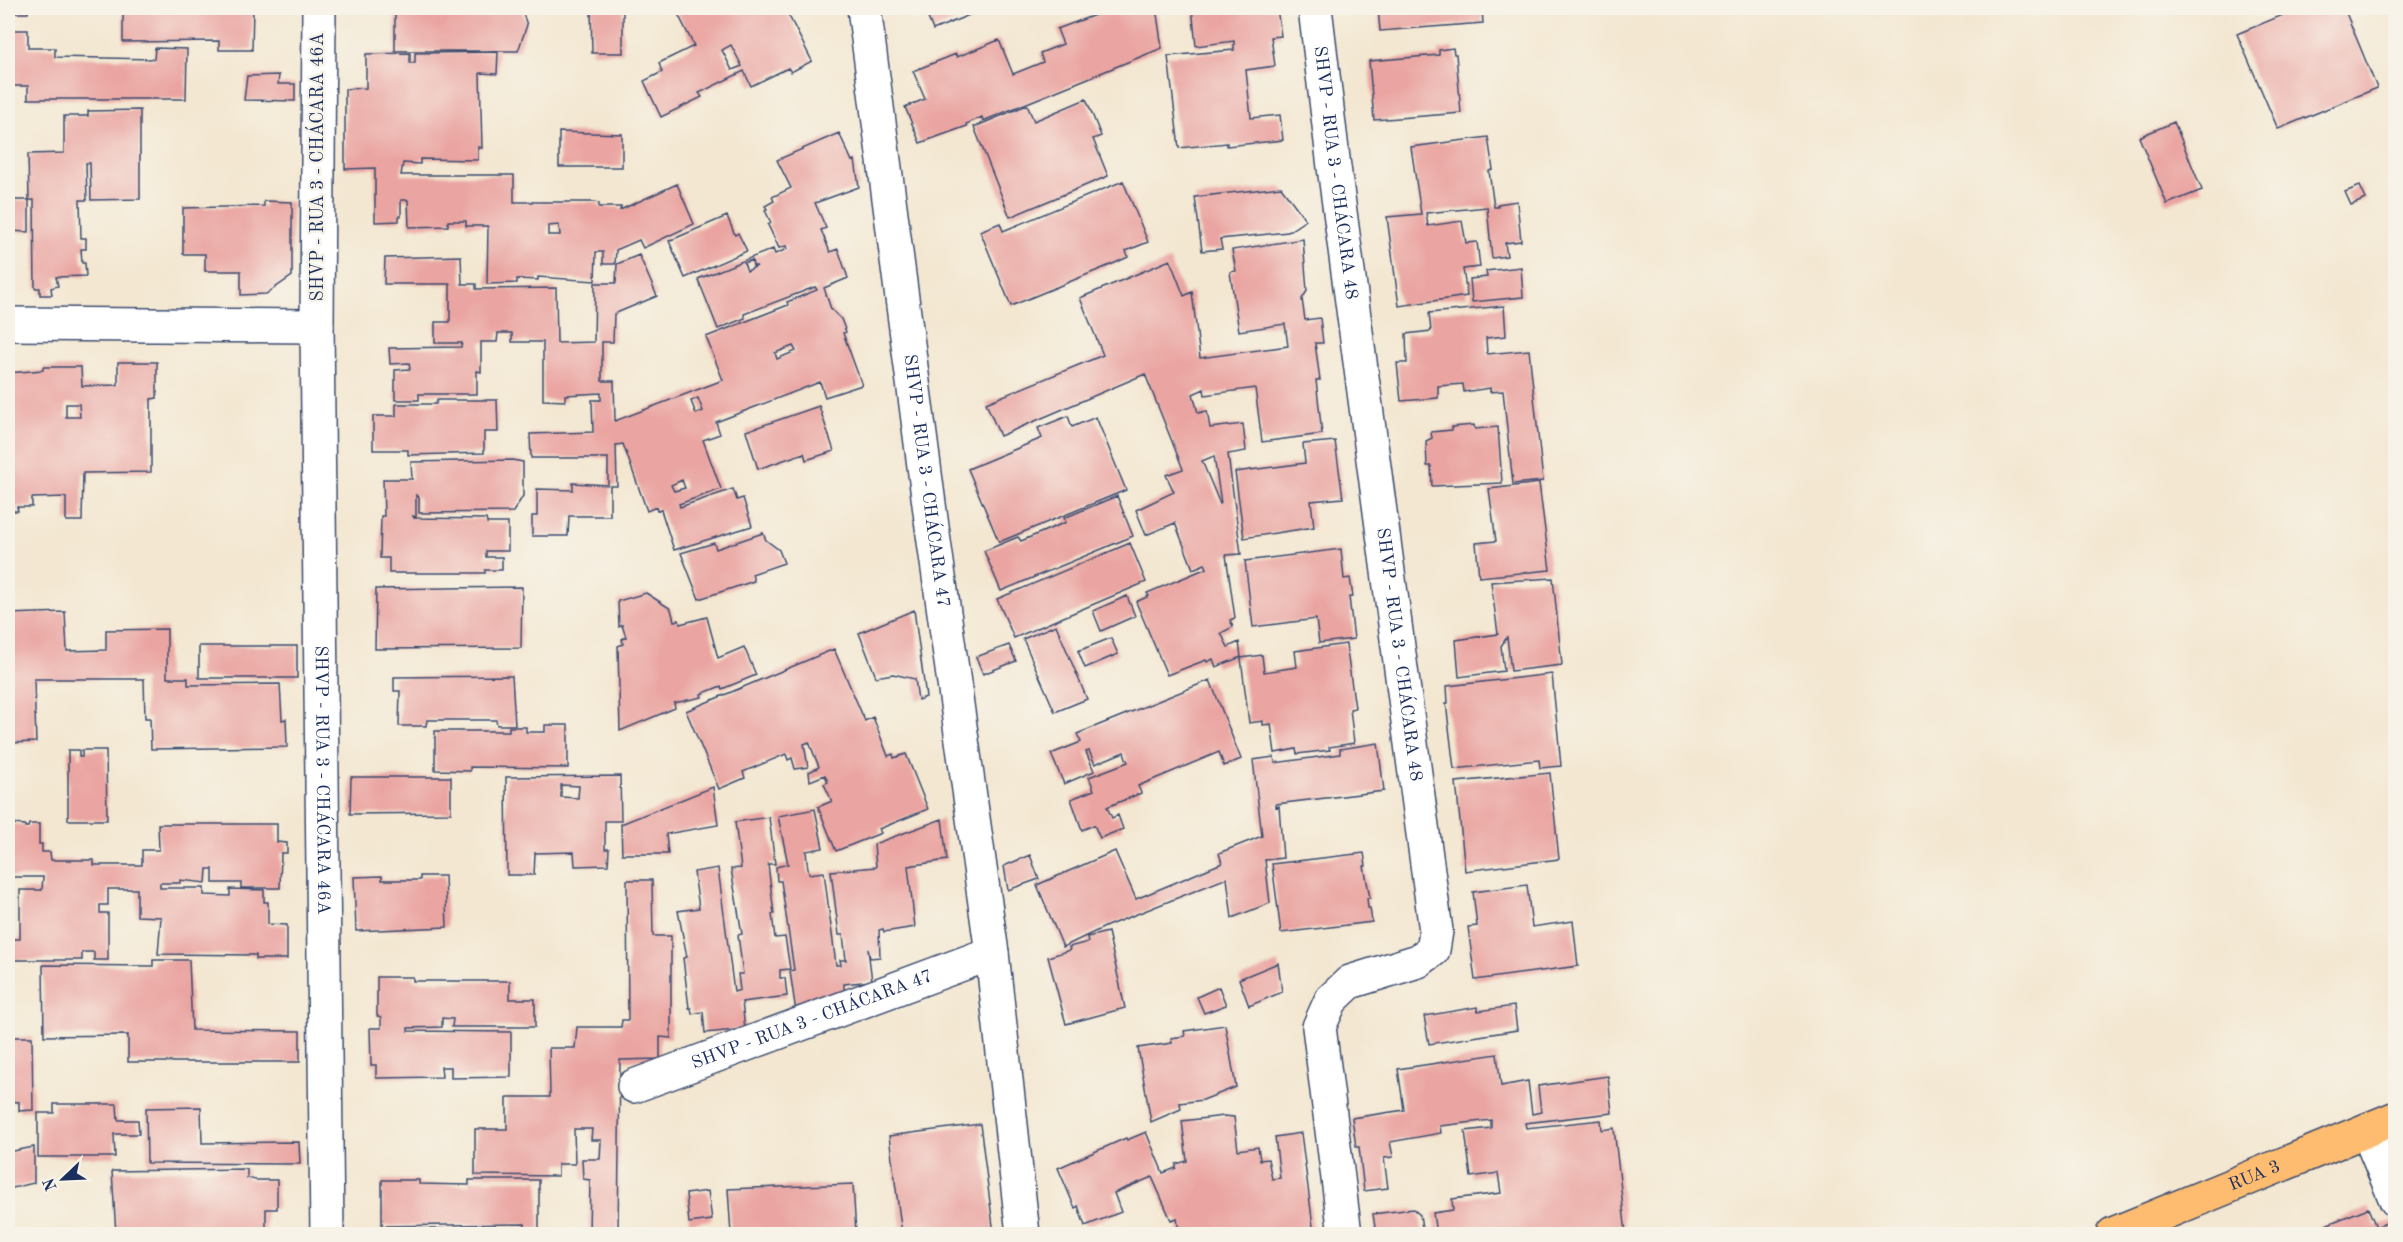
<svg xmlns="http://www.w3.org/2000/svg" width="2403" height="1242" viewBox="0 0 2403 1242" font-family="'Old Standard TT',serif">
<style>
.building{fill:#eaa4a1;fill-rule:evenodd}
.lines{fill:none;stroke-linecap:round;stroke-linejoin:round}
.minor-casing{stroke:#3b4b6f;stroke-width:36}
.major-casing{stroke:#3b4b6f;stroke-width:36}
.minor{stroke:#fff;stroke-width:33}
.major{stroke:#fdbc70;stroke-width:33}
.labels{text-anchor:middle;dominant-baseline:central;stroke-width:5;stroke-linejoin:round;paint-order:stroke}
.street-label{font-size:18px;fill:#1b2f5e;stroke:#f7f3e8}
</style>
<rect width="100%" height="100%" fill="#f7f3e8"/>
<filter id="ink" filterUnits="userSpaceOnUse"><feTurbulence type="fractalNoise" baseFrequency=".0167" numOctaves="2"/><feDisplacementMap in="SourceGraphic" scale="12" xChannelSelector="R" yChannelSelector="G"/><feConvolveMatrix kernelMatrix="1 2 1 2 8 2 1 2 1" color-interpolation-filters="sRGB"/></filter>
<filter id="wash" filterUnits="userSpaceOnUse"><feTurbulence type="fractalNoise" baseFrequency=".008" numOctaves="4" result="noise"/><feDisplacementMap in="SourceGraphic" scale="24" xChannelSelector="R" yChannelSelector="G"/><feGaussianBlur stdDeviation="1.35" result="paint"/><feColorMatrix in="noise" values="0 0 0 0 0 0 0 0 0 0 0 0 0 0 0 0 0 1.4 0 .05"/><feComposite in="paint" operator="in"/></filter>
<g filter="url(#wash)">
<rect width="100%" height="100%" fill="#f3e7d1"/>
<g id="blocks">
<path class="building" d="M14,8H28V13H14Z
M123,8H253L252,50H219V41L123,42Z
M395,8H521L527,25L518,51H395Z
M591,8H623V53H592Z
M675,8H796L787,12L812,61L791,72L788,68L751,86L744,71L699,93L702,97L661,117L644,81L662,72L659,63L694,46ZM731,45L742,66L732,70L722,50Z
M924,8H986L933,30Z
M1114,8H1156L1162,48L983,121L982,117L966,124L967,126L920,143L905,107L925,99L913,71L956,54L957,57L999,40L1013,74L1043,62L1040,53L1063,44L1057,29Z
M1192,8H1277L1281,36L1271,37L1275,66L1246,70L1251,118L1280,115L1283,140L1227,146V143L1179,148L1168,56L1234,50V41L1196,46Z
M1378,8H1482L1483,23L1380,31Z
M2300,8H2344L2377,88L2278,129L2237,34Z
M8,30H28V48H55V57L154,59L155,48L187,49L186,99H28V86H8Z
M1453,48L1454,54H1456L1461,113L1374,120L1369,61L1439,55V50Z
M498,52L497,74L480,73L482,148L478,147V160L420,159V164L403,163L401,175H514V202H594L599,203V207H621L620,210L677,184L694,224L643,248L639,240L616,250L615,264H603V252H596L595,281L538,277V280L517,279V283L487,284L488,226H466V221H448V226L409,227L408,200H401V216H399V221L375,222V168L345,169V89L366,88V54L410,53V63H415V53ZM559,225L560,235H548V226Z
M279,75L278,84H295V101L244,100L247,76Z
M1086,99L1101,136L1093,139L1108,176L1010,217L974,127L1027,105L1034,121Z
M140,110V199L91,200L90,163H86L87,200H80L81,238H86V249H81L82,263H85L86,276L56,277L58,286L51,288L52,295H40V288H35L34,200H29L28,154L64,153V116H88V111Z
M2174,122L2202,190L2167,204L2139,137Z
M559,132L622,134V167H559Z
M839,133L852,161L855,160L859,187L815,203L826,228L821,230L830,252L838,249L848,278L824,288L831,309L841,319L846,332L843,333L862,385L825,397L820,382L716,422L720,434L703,440L721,489L679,504L680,507L733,489L737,500L743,498L752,526L674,550L661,510L657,511L656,507L647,511L623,444L616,445L617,486H610V516H569L568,536H532V516H537V489L573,490V483L608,485V458H531L530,434L593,432L592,400H601V393L565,395V401L543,400V342H512V333H498L497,342H481V372L477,371V394H419V400H395V370L410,369L409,363L390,364L389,348L461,347L462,343H435V322H450V284H384L385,258L461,256L462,284H476V289L556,288L557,343L594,342L595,283H616L617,264L639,255L657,296L614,314L613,342H602V381H614L615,421L723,380L706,337L788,305L787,302L817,290L815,287L744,314L745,318L718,329L698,279L773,249L775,254L787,249L786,246L779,248L768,225L771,223L765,210L767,209L765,206L774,201L772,197L791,188L777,160ZM752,260L753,266H757L747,271L744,263ZM793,346L796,351L777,359L775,353ZM698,398L703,411L696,414L691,401ZM682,480L685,488L674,491L671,485Z
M1488,137L1493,170L1489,171L1494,207H1498V204L1517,201L1521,241L1505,243L1507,256L1492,258L1487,207L1426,213L1428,226L1462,221L1466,243L1477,242L1480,267L1463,269L1467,296L1399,306L1387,217L1421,214L1411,147Z
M1123,181L1148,242L1126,251L1128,257L1115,263L1011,306L980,231L1000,223L1003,231Z
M2360,186L2366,199L2351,205L2345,192Z
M1281,187L1306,220L1288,232L1220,239L1222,249L1202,251L1195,197Z
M8,200H29V232L8,231Z
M264,201L292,202V276L266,294L241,295V271H205V254H183V208L264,206Z
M727,216L735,235L738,233L747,251L685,278L669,241Z
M1303,239L1307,291L1302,299L1305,320L1320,318L1323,343H1315L1320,380H1316L1322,434L1262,442L1255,388L1205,395L1204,389L1193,394L1198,413L1207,411L1210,428L1243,424L1246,451L1228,454L1241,554L1226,555L1235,618L1230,620L1233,627L1221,633L1228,647L1239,642L1241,657L1216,667L1213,659L1207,662L1206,660L1167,675L1136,602L1149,596L1147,593L1207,568L1205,564L1193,569L1175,523L1146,535L1136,510L1174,492L1166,475L1183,469L1145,374L1000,436L986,403L1103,355L1080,298L1170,260L1184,296L1192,292L1200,358L1288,346L1285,324L1239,331L1230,272L1236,271L1232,250ZM1214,456L1221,503L1220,504L1202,461Z
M1521,267L1523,297L1472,302L1470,279L1487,277L1486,271Z
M1504,306L1506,336L1486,338L1487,354L1529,350L1543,481L1513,484L1503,391L1490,392V388L1464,392L1463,384L1438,386V398L1401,401L1397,363H1407L1406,334L1431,331L1429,313Z
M118,362H157V398L151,399V472L83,473L82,521H66V497L32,498V507H17L18,511H8V373L43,370V367H81L82,386L118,385ZM66,404H79L80,417H66Z
M437,400H497L498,432H484V453L408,455V450H373V416H396V404H436Z
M819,406L834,451L806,460L804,453L758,469L746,431Z
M1068,416L1072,427L1096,417L1126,490L999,542L968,469L1042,438L1038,428Z
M1474,425L1475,429L1498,427L1502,483L1432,486L1431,466H1427L1426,441L1432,438L1431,432L1452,430V427Z
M1335,441L1343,498L1311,501L1314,527L1244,538L1235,472L1305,463L1303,444Z
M512,460L523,462V496L513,512L419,513V498L416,495V517L413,516L414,518L486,519L487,523H508V551H486V557H502V570H485V573H389V558H380L381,516H384L383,479H412L411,462Z
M1539,483L1550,570L1479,577L1476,543L1496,541L1489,489Z
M1117,496L1133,536L1001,591L984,551L1018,537L1021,541L1066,522L1064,518Z
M763,533L766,540L779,550L784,563L752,574L754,581L699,599L681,553L714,543L716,549Z
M1130,543L1146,582L1014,638L997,599Z
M1341,549L1344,579L1350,578L1353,597H1349L1354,639L1319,643L1316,619L1253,627L1245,561Z
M1553,578L1562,665L1511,671L1507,637L1501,646L1504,671L1459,677L1456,640L1498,634L1491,582Z
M522,587L521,648L375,649L376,589Z
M646,593L671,609L674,621L679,620L680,624L707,617L718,658L744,647L756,675L722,689L721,686L701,694L702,697L674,703L675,708L620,731L618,646L623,644L622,639L626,637L622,625L619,627L618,601Z
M1127,596L1135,616L1101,631L1093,611Z
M914,610L926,697L918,700L915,679L893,674L876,677L859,633Z
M65,612L67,651L106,650V630L167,629V678H188V685L280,684L282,720L286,719L287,747L151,749L150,718H145L144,679H34L36,742L8,743V614Z
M1056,625L1087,699L1055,712L1023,639Z
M1111,638L1118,654L1085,668L1078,651Z
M1346,644L1355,708L1350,709L1354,743L1329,747L1330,750L1297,754L1296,749L1275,753L1271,724L1263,725V721L1249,723L1241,658L1262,655L1264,672L1297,667L1295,651Z
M1009,645L1016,661L983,674L976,657Z
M199,646H297V678H199Z
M834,649L865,721L873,717L888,756L893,754L894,758L906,754L928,809L879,829L881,833L836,851L818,807L832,801L824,784L828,782L825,775L810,781L809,772L819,767L809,742L804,744L808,767L795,769L792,758L788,760L786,754L743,772L745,778L719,789L686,711Z
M1552,674L1561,766L1540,768L1539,760L1454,769L1446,703H1448L1447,686Z
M512,676L515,725H497L496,720H427L426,726H399L400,691H394V677Z
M1210,680L1241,759L1224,766L1219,752L1138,786L1141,793L1107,807L1112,818L1118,815L1123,829L1100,838L1094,825L1082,830L1071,799L1094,790L1089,777L1128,762L1126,758L1124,752L1095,764L1089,751L1086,752L1094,771L1064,784L1051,754L1081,742L1077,734Z
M545,725H568V768L470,767V771L435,770V731H509V727H526V732H545Z
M1378,743L1384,791L1276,804V807L1279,806L1283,858L1265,860L1270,903L1232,918L1227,878L1107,926L1063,947L1037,885L1115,851L1136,899L1222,863L1219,853L1262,836L1253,760L1274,757L1275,763L1340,754V749Z
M68,750H79V757H82V750H106L107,820H68Z
M1550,773L1559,859L1465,871L1456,782Z
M620,776L621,821H605V849H609L608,865L575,866L574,852L535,853L534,875H507L506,777ZM561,785L579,786L578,798L561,797Z
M351,777H451V813L350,814Z
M713,787L718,825L666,834L668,854H622L621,824Z
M815,809L823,848L806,851L807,862L809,874L824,872L836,965H841L840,960H846L843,935H839L831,871L876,867L874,844L942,819L947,860L908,866L915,927L884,932L883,929L879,930L880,957L870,958L868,949L872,981L844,984V992L796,1012L790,971L794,970L781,881H777L776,867L788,864L778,816Z
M769,817L775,864H768L774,914H772L775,938L785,937L790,969L780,970V978H785L787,996L742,1002L745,1029L705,1033L703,1012L692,1014L691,1008H689L683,958L687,957L678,911L699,908L694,872L718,868L734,992L740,990L738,974H743L738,935L742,934L731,869L741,868L735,822Z
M13,824L25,825V827H28L29,824H39V844H42V852H50L51,860H94V865H142V850H159L158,824H277V842L287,843V853H281L280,888H241V883H213V869H207L206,883L180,880V883H160V888H204V895L230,896V889L264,890V902H268V924L287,925V959H256V955L158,954L161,917L137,916V889H108V905H100V913H108V960H94V952H82V960H8V939H20V890H42L43,877H8V827H12Z
M1364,853L1366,866H1364L1370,898H1367L1368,908H1370L1372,922L1281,933L1272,864Z
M1030,855L1039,879L1008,890L1004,866Z
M382,876V880H420V876H445L447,927L356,931L354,877Z
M627,880H652L653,936H671V1038L660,1037V1059L620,1060L618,1234H589L590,1180L583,1179L582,1159H600L601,1140H591L592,1129H574L575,1164H558V1176L475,1175V1129H507V1097H550L549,1048H575L577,1027H621L622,1020H628Z
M1527,885L1532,927L1573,921L1578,966L1475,980L1468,927L1477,926L1473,892Z
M1108,932L1125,1008L1066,1024L1048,957L1070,950L1069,947L1088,942L1087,937Z
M153,960H189L192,1030L300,1031V1062H128V1035L44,1036L43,965L153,966Z
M1278,963L1282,992L1249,1006L1239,979Z
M377,977H413V981H510V999H535V1027H452L453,1019L442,1018V1027L408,1028V1031L511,1032V1077L451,1078V1067H441L442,1077L376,1078V1065H371L370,1028H381V1017L377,1016Z
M1219,987L1226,1005L1204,1013L1197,997Z
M1514,1006L1517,1030L1429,1044L1424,1016L1477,1007L1478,1011Z
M1225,1025L1236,1087L1203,1100L1180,1103L1181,1109L1151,1122L1138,1048L1172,1043L1171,1038L1185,1036L1184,1031Z
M8,1037H32L33,1110L19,1111V1102L8,1101Z
M1497,1054L1501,1086L1528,1081L1532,1114L1541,1112L1538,1086L1608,1076L1612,1113L1525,1123L1526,1128L1601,1120L1602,1130L1614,1128L1626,1234H1436L1433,1213L1453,1210L1452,1199L1501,1193L1498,1173L1471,1177L1465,1131L1491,1128V1120L1440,1126L1441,1133L1390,1142L1393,1157L1384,1158L1388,1188L1364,1191L1359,1147H1356L1352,1118L1404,1110L1398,1069Z
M54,1104H117L118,1120H138L139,1134H114L115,1157H38V1113H54Z
M201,1107L202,1143L299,1142L300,1164L147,1163L146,1108Z
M1224,1116L1234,1117L1238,1150L1258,1147L1260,1160L1268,1159L1272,1179L1280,1178L1275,1137L1301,1133L1314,1234H1179L1177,1218L1171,1220L1152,1177L1114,1193L1121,1212L1085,1226L1078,1206L1075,1208L1058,1168L1126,1138L1127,1140L1146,1132L1163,1173L1176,1168V1164L1187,1161L1182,1121Z
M980,1124L994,1234H902L889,1136Z
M34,1147V1183L8,1189V1152Z
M247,1169V1178L256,1180H277V1209H266V1234H116L112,1171Z
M382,1180H419V1184L469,1185V1180H539V1229H525V1224L382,1226Z
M853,1184L856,1234H731L728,1189Z
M708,1191L712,1220L689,1223L686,1194Z
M2368,1208L2376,1227L2396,1219V1234H2303Z
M1413,1209L1420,1215L1423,1234H1376L1373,1214Z
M380,1229H456V1234H380Z
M521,1229L520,1234H464L465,1230Z"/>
</g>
</g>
<g filter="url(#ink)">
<use href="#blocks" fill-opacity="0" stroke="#3b4b6f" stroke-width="1.5"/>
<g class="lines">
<g class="minor-casing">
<g id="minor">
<path id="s1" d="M319,8L317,326L327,1234"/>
<path id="s2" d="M864,8L932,527L992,953L1023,1234"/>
<path id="s3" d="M1315,8L1334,167L1436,931L1433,950L1418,961L1350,982L1331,1000L1319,1027L1345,1234"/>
<path d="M8,324L317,326"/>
<path id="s4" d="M634,1086L992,953"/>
<path d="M2367,1130L2396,1200"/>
</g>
</g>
<g class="major-casing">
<g id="major">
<path id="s5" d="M2113,1234L2396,1118"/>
</g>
</g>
<use href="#minor" class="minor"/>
<use href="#major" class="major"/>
</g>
</g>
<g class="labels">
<g class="street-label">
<text transform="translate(318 167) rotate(-90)">SHVP - RUA 3 - CHÁCARA 46A</text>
<text stroke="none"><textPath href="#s3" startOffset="166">SHVP - RUA 3 - CHÁCARA 48</textPath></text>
<text stroke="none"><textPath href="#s2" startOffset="477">SHVP - RUA 3 - CHÁCARA 47</textPath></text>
<text stroke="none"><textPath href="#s3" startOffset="652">SHVP - RUA 3 - CHÁCARA 48</textPath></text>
<text stroke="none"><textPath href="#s1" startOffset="772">SHVP - RUA 3 - CHÁCARA 46A</textPath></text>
<text stroke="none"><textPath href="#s4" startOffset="190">SHVP - RUA 3 - CHÁCARA 47</textPath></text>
<text stroke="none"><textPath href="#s5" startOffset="153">RUA 3</textPath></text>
</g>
</g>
<rect width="2403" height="1242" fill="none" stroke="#f7f3e8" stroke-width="30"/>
<g transform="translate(63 1179) rotate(247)" stroke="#f7f3e8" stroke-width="4.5" paint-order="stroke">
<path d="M0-4.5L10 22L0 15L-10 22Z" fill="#1b2f5e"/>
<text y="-9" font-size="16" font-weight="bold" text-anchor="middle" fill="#1b2f5e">N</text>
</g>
</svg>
